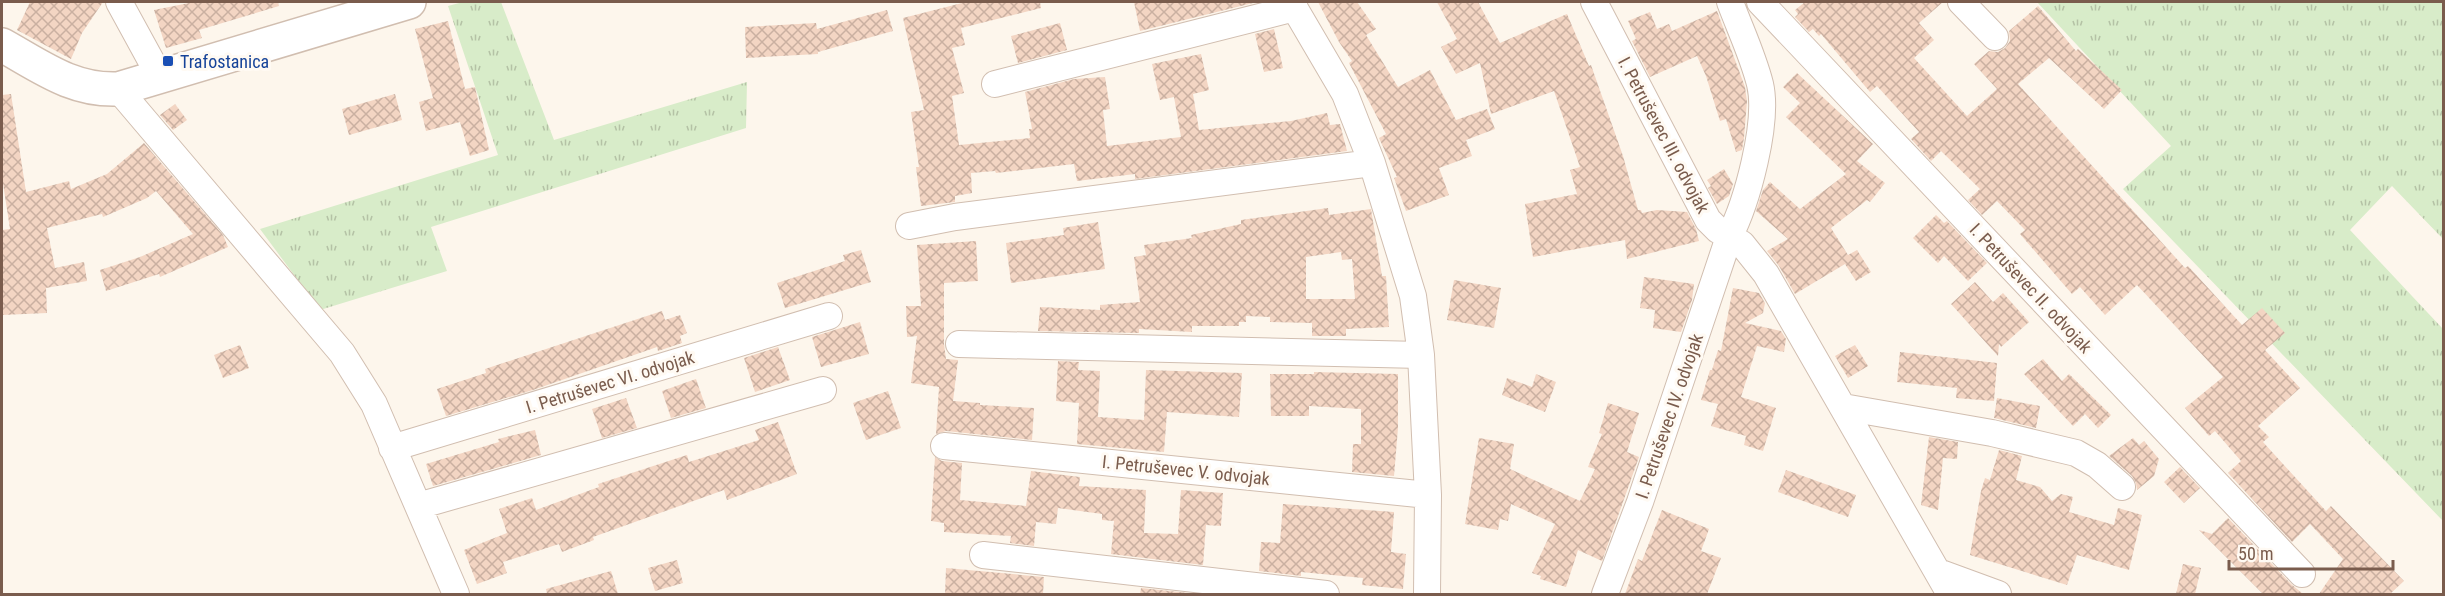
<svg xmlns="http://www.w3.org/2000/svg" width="2445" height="596" viewBox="0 0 2445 596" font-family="'Roboto Condensed',sans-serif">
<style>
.grass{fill:url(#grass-tufts)}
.building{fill:url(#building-cross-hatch);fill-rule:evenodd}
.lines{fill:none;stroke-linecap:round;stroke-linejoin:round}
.minor-casing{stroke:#d1beb0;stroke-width:28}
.tertiary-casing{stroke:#d1beb0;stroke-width:36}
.minor{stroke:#fff;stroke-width:26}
.tertiary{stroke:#fff;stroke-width:33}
.transit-dot{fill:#1a4fb4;stroke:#fffaf3;stroke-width:2}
.labels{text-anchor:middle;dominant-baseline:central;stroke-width:6;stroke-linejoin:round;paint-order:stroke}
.transit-label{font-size:18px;fill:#164399;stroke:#fffaf3;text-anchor:start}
.street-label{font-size:18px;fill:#7a5c4d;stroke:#fffaf3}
</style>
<defs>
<pattern id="grass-tufts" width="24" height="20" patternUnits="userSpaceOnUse" patternTransform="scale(1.5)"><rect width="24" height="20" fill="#d8ecc9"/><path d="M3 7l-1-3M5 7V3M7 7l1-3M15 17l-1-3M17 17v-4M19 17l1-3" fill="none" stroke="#b4c2a5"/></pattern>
<pattern id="building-cross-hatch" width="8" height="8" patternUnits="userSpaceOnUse" patternTransform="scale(1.5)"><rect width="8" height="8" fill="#f3d5c3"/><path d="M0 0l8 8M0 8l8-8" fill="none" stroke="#cab0a1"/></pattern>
</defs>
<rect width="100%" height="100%" fill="#fdf6ec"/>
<path class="grass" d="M463,2H501L554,140L747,82L746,128L431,227L447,271L320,310L260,229L498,155L448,6Z
M2037,2H2443V239L2392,186L2350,230L2443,329V521L2123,189L2171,146Z"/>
<path class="building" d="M30,2H103L82,33L71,59L17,30Z
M194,2H278L279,6L199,30L202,38L166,48L154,10Z
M966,2H1040L1041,8L961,28L965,45L952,48L964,93L952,96L959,145L1030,138L1029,129H1032L1025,92L1074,79L1105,77L1110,109L1103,110L1107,146L1181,137L1174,97L1160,100L1152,64L1201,54L1209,90L1193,94L1199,130L1291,121L1327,113L1330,125L1340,124L1347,151L1135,179V174L1077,181L1074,164L996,173L995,171L971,173L972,193L955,196V202L921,206L916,167H919L911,112L924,110L903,18Z
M1134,2H1252L1253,3L1140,31Z
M1318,2H1357L1376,29L1366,35L1398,87L1430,70L1456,120L1487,109L1495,129L1466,140L1472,156L1439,168L1449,195L1406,211L1394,178L1397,177L1379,138L1386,134L1349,63L1352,61L1339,42Z
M1437,2H1478L1500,43L1567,14L1589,66L1591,65L1623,156L1638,210H1641L1642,213L1657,210L1687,212L1696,229L1699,241L1627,259L1625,240L1533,257L1525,204L1577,194L1570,170L1580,167L1554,91L1491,114L1480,63L1456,74L1441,47L1457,39Z
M1805,2H1943L1919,23L1934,40L1914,58L1967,116L1997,89L1974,64L1989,51L1998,52L2005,48L2010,41L2009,31L2038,6L2076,51L2078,49L2122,90L2104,109L2049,58L2018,84L2185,268L2188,266L2242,325L2262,308L2285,333L2265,350L2300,388L2258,426L2269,437L2263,442L2326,511L2331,506L2404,581L2390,594H2319L2343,559L2310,524L2292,542L2228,473L2241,461L2215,431L2209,436L2185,408L2223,377L2137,285L2105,315L2080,287L2072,294L2020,234L2025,230L1997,201L1982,215L1968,200L1980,189L1941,151L1931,161L1911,139L1919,132L1877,86L1870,92L1821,34L1819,36L1813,29L1809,32L1795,17L1798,14L1795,10Z
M887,10L893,31L818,52V54L746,58L745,27L816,23L817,29Z
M1717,11L1745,87L1747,101L1744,138L1742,150L1736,152L1726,119L1720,121L1706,76L1697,56L1650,77L1632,41L1636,39L1628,21L1650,12L1657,29L1669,24L1672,31Z
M448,21L465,89L475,87L489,150L470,156L460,122L426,131L419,102L433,98L415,29Z
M1060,23L1067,50L1018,63L1011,36Z
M1274,29L1283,68L1264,72L1255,34Z
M1797,73L1873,144L1857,161L1885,183L1870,202L1867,200L1831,228L1848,255L1857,250L1871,272L1856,281L1845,264L1795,294L1779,266L1767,251L1788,239L1756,211L1763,190L1770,182L1800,209L1846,174L1786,117L1800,103L1783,87Z
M11,94L26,192L69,181L71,189L107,174L144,143L223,235L228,247L160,277L159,274L106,291L100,270L140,257L193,234L156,191L147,198L103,217L102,214L47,228L55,268L84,262L87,281L46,288L47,313L2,315V230L10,229L2,177V95Z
M395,94L402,120L349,135L342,109Z
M175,104L187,120L173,130L160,115Z
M1724,169L1733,184L1729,196L1717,204L1708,188L1711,186L1707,180Z
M1328,208L1329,215L1371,209L1382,276H1386L1389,327L1346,329V336H1312V323L1270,322V317L1246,316V322H1239V326H1192V332L1139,329V333L1038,331L1040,307L1100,310V305L1140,302L1134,257L1146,255L1144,245L1192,238L1191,235L1241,224V220ZM1341,252L1342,260L1352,259L1355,299H1306V257Z
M1936,215L1944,223L1947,221L1987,263L1968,281L1944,256L1938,263L1913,238Z
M1098,222L1105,269L1011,283L1006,243L1064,235L1063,228Z
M976,241L978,281L944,283V344L946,359L958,360L953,401L980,403V405L1034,408L1032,440L946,431L936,434L939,387L911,383L917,336L907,337L906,306H921L917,245Z
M861,250L871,282L785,308L777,283L845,261L843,255Z
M1644,277L1694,284L1692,300L1681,332L1653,328L1655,310L1640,308Z
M1454,280L1501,288L1494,328L1447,320Z
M1975,282L1993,302L2003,293L2029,322L2001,347L1999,344L1998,356L1951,304Z
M1733,288L1759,293L1765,303L1763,313L1745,323L1781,331L1786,339L1784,352L1757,346L1741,397L1776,408L1763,451L1744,445L1746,436L1711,426L1718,404L1701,400L1710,370H1712L1718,350L1721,351Z
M662,311L665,320L680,315L687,333L680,336L682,343L658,351L657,347L533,390L446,416L437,389L486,373L485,369Z
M860,322L869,354L821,367L812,337Z
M240,345L249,368L223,378L214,355Z
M1855,345L1868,366L1848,378L1835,356Z
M778,347L790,380L755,392L744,358Z
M1900,352L1997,363L1994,401L1956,398L1957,388L1897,382Z
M2043,359L2062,381L2069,374L2111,415L2098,428L2085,414L2073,426L2024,374Z
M1058,361L1079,362L1078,370L1100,371L1098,417L1144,420L1146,370L1242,373L1239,417L1167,412L1164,452L1077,444L1079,403L1056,401Z
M1314,372L1398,374V428L1394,476L1352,472L1353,444H1361V409L1309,406V416H1271L1270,374H1314Z
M1536,374L1556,382L1545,412L1502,395L1507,378L1532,387Z
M696,379L706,408L671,418L662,391Z
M888,391L901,428L866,440L853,403Z
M626,398L637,428L602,438L592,409Z
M1997,398L2040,406L2036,428L1994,418Z
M1608,403L1639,413L1627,452L1639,457L1602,561L1578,550L1566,587L1540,579L1541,576L1532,573L1555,524L1511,504L1508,521L1500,519L1498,530L1465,524L1479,438L1514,444L1510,469L1580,501L1595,469L1588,467L1602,434L1599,433Z
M778,422L797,474L727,500L724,490L593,537L594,540L562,552L559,544L503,562L507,573L477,584L464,550L507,533L499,509L532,498L536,510L599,487L598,484L687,455L689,462L759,440L755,430Z
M535,430L541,455L433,486L426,464L499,442L498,439Z
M1929,437L1958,442L1957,459L1943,458L1938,510L1921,505Z
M2133,438L2139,445L2144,441L2159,459L2154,476L2137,490L2136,483L2132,476L2109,456Z
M1999,450L2022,456L2016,480L2040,487L2052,501L2061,494L2073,497L2069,512L2114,525L2118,508L2142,515L2129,570L2077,555L2067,585L1970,555L1981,491L1985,478L1990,480Z
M935,457L942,461L962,463L960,500L1026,506L1031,471L1080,477L1079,486L1146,490L1144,533L1178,534L1181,490L1223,493L1221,526L1206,525L1203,565L1111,554L1114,521L1102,520V514L1058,508L1056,524L1036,522L1034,546L1010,543L1011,536L944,532V523L931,521Z
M2180,467L2200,488L2184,503L2164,482Z
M1786,470L1856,495L1848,517L1778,492Z
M1283,504L1394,512L1391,552L1406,554L1403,589L1362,585L1363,578L1301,572V576L1259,571L1261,542L1280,543Z
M1662,510L1709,529L1701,551L1721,558L1707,594H1625L1638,559L1642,561Z
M2228,518L2291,584L2303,594H2263L2199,530L2212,534Z
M677,560L683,583L655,591L648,568Z
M2183,564L2201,568L2195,594H2176Z
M946,568L1044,577L1043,594H945Z
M611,571L618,594H547L546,589Z
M1141,588L1198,594H1140Z"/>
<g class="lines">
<g class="minor-casing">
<path id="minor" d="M119,2L160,77
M1291,2L1345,94L1372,163L1413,296L1421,355L1428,495L1427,594
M1594,2L1708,220L1718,230L1742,244L1766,274L1950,594
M1760,2L2302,574
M1961,2L1995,37
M995,84L1295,8
M118,89L342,353L374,404L456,594
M909,226L955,217L1372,163
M959,344L1421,355
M1843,407L1992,433L2076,453L2097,465L2122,487
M944,446L1428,495
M392,448L829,316
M418,506L823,390
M983,555L1326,594
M1938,572L1998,594
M1605,594L1640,502L1729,237C1747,203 1769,122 1760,84C1753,56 1740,29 1730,2"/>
</g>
<g class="tertiary-casing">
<path id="tertiary" d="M2,45C40,66 72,91 118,89L409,2"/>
</g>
<use href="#minor" class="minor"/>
<use href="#tertiary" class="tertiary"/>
</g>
<rect class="transit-dot" x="162" y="55" width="12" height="12" rx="3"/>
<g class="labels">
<g class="transit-label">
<text x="180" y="61">Trafostanica</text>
</g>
<g class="street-label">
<text transform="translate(1664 135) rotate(62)">I. Petruševec III. odvojak</text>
<text transform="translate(2031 288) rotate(47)">I. Petruševec II. odvojak</text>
<text transform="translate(610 382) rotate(-17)">I. Petruševec VI. odvojak</text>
<text transform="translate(1669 416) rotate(-71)">I. Petruševec IV. odvojak</text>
<text transform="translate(1186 470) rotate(6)">I. Petruševec V. odvojak</text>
</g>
</g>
<rect width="2445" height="596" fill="none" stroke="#7a5c4d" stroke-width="6"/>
<path d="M2229 560v9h164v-9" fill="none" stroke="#7a5c4d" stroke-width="3"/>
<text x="2238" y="560" font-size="18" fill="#7a5c4d" stroke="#fffaf3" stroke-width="4.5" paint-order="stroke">50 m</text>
</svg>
